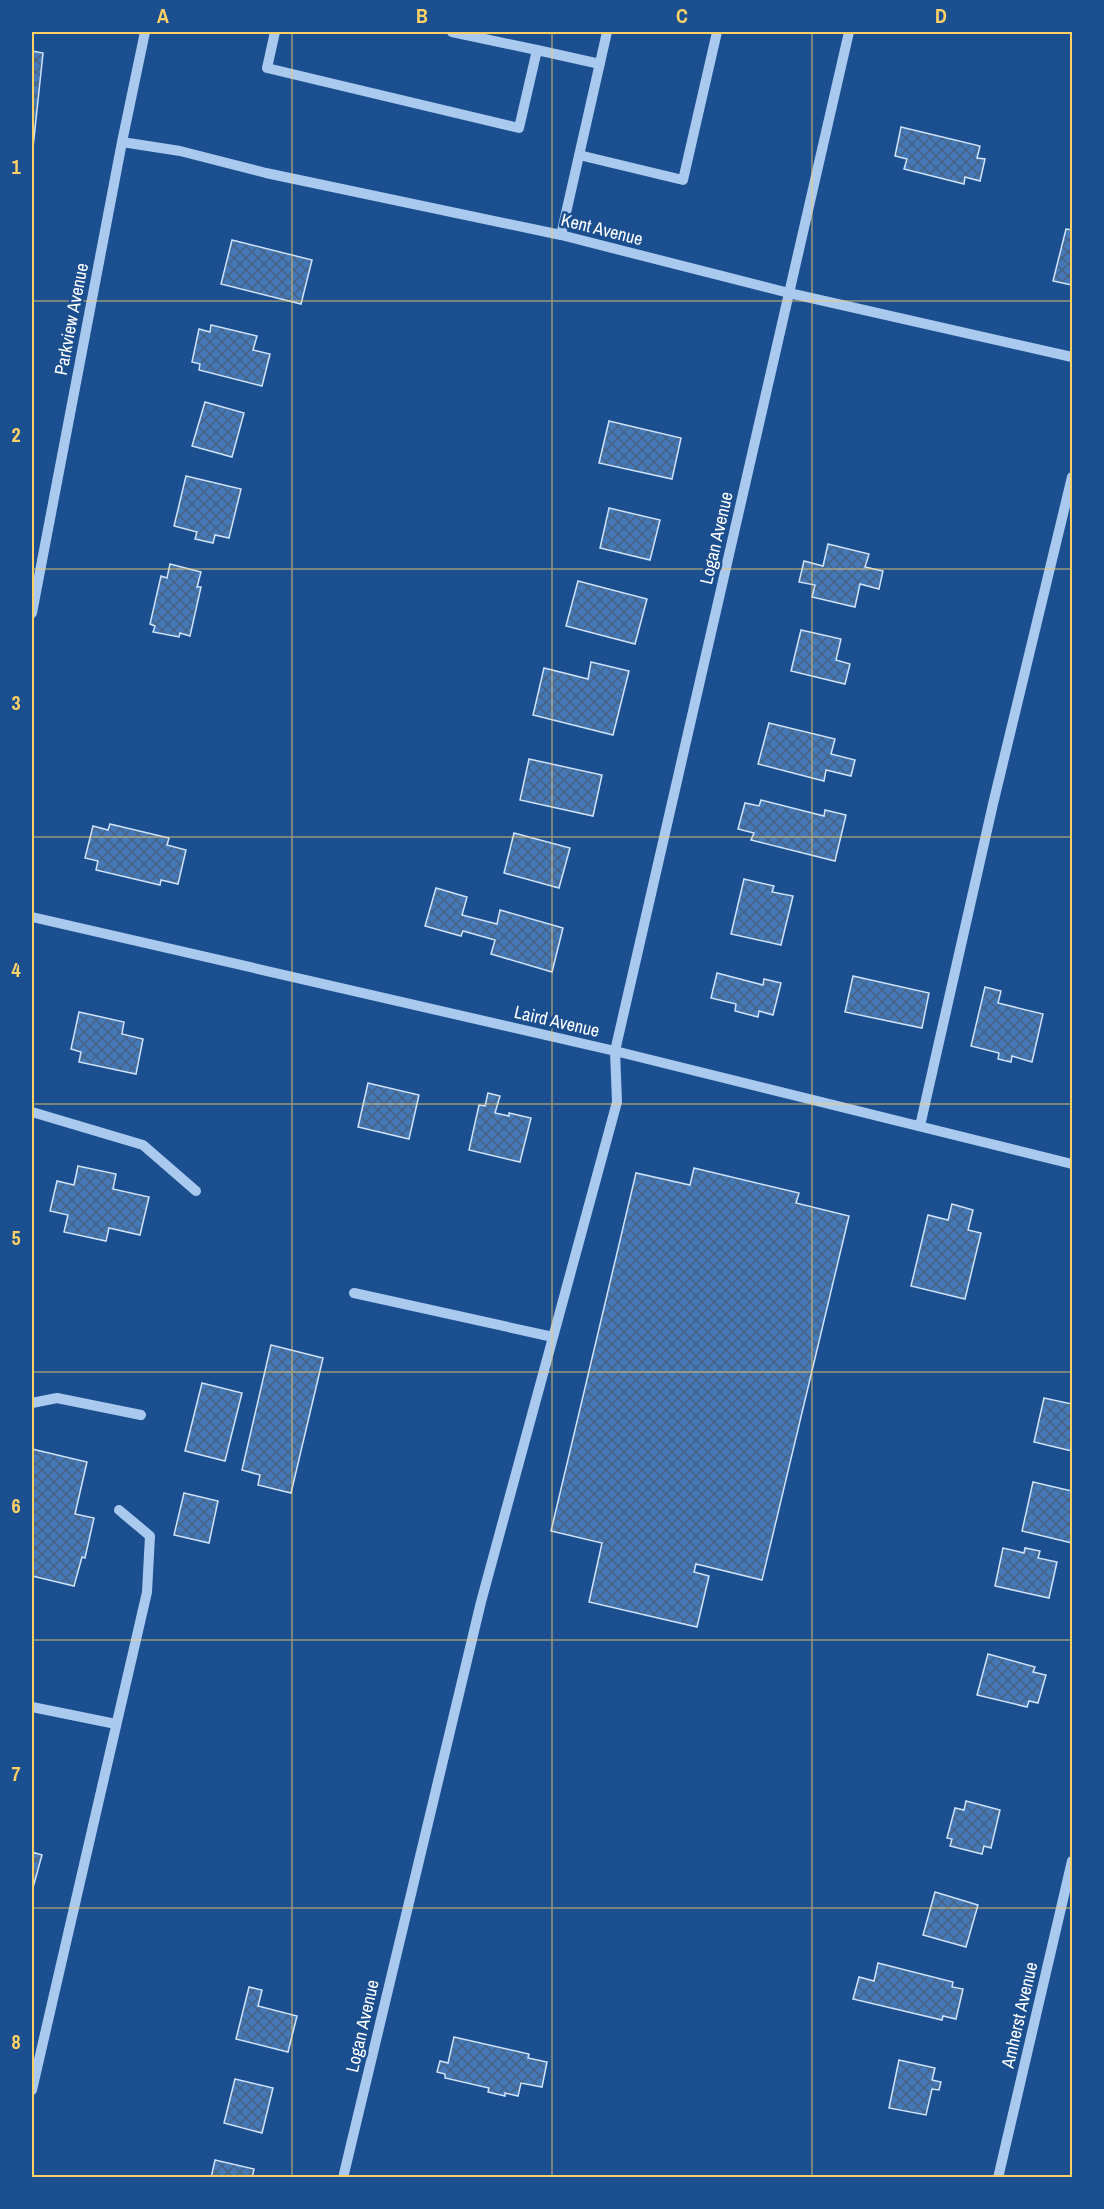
<svg xmlns="http://www.w3.org/2000/svg" width="1104" height="2209" viewBox="0 0 1104 2209" font-family="'Archivo Narrow',sans-serif">
<style>
.building{fill:url(#building-cross-hatch);stroke:#cfe3fa;stroke-width:1.5}
.lines{fill:none;stroke-linecap:round;stroke-linejoin:round}
.minor{stroke:#a9c9ee;stroke-width:10}
.grid{fill:none;stroke:#ffd166;stroke-width:1.5;stroke-opacity:0.55}
.labels{text-anchor:middle;dominant-baseline:central;stroke-width:5;stroke-linejoin:round;paint-order:stroke}
.street-label{font-size:18px;fill:#fff;stroke:#1b4f8f}
.neatline{fill:none;stroke:#ffd166;stroke-width:2}
.grid-label{font-size:20px;text-anchor:middle;font-weight:bold;fill:#ffd166}
</style>
<defs>
<pattern id="building-cross-hatch" width="8" height="8" patternUnits="userSpaceOnUse" patternTransform="scale(1.5)"><rect width="8" height="8" fill="#4478b7"/><path d="M0 0l8 8M0 8l8-8" fill="none" stroke="#486282"/></pattern>
</defs>
<rect width="100%" height="100%" fill="#1b4f8f"/>
<path class="building" d="M32,51L43,53L32,157Z
M901,127L980,146L977,158L985,159L980,181L965,177L964,184L904,169L907,159L895,156Z
M1066,229L1072,230V285L1053,281Z
M232,240L312,260L301,304L221,284Z
M211,325L257,336L253,350L270,354L262,386L199,370L200,364L192,362L199,329L210,332Z
M205,402L244,413L232,457L192,446Z
M609,421L681,438L672,479L599,463Z
M186,476L241,489L229,538L215,535L213,543L195,539L197,532L174,526Z
M609,508L660,520L650,560L600,548Z
M828,544L869,554L865,567L883,571L879,589L860,584L855,607L812,597L815,585L799,582L804,561L823,566Z
M170,564L201,572L197,587H201L190,636L180,633L179,637L153,632L155,626L150,624L161,576L167,578Z
M578,581L647,599L635,644L566,626Z
M801,630L841,639L836,660L850,664L845,684L791,671Z
M591,662L629,671L613,735L533,715L544,668L588,679Z
M769,723L835,739L831,754L855,760L851,776L826,770L824,781L758,764Z
M529,759L602,775L593,816L520,800Z
M761,800L824,816L825,810L846,815L835,861L751,840L754,833L738,829L745,803L759,806Z
M110,824L169,838L167,845L186,850L178,884L161,880L160,885L96,870L98,861L85,858L93,826L108,830Z
M514,833L570,848L559,888L504,873Z
M744,879L774,886L772,892L793,896L781,945L731,934Z
M436,888L467,897L462,915L497,924L500,910L563,928L552,972L491,954L495,940L463,931L461,936L425,926Z
M717,973L763,985L764,979L781,983L773,1015L759,1011L758,1017L735,1011L736,1004L711,998Z
M853,976L929,993L922,1028L845,1012Z
M985,987L1001,991L998,1003L1043,1014L1032,1062L1012,1056L1011,1062L998,1059L999,1053L971,1046Z
M79,1012L124,1022L122,1034L143,1039L136,1074L79,1062L81,1052L71,1049Z
M368,1083L419,1095L409,1139L358,1127Z
M488,1093L500,1096L495,1113L509,1116V1113L531,1118L520,1162L469,1150L479,1105L485,1106Z
M78,1166L116,1174L113,1189L149,1197L140,1235L109,1228L106,1241L64,1232L68,1215L50,1211L57,1181L74,1185Z
M694,1168L799,1193L796,1203L849,1216L762,1580L696,1564L694,1572L709,1576L697,1627L589,1602L602,1543L551,1531L636,1173L690,1185Z
M952,1204L973,1210L968,1230L981,1233L965,1299L911,1286L928,1215L948,1220Z
M271,1345L323,1358L291,1493L258,1485L260,1475L242,1470Z
M202,1383L242,1393L225,1461L185,1451Z
M1044,1398L1072,1404V1451L1034,1442Z
M32,1449L87,1462L75,1514L94,1518L85,1558L82,1557L74,1586L32,1576Z
M1033,1482L1072,1491V1543L1022,1531Z
M184,1493L218,1501L209,1543L174,1535Z
M1003,1548L1024,1553L1025,1548L1040,1551L1038,1558L1057,1562L1049,1598L995,1586Z
M988,1654L1035,1667L1033,1672L1046,1675L1038,1703L1029,1701L1027,1707L977,1695Z
M966,1801L1000,1810L991,1848L984,1846L982,1854L950,1846L952,1839L947,1838L955,1808L964,1810Z
M32,1852L42,1855L32,1891Z
M935,1892L978,1905L966,1947L923,1935Z
M878,1963L953,1982L952,1987L963,1989L956,2019L943,2016L942,2020L853,1999L859,1977L874,1981Z
M249,1987L262,1990L258,2006L297,2016L288,2052L236,2039Z
M454,2037L529,2054L528,2058L547,2062L542,2087L521,2083L518,2096L505,2093V2096L488,2092L489,2088L445,2078V2074L437,2072L440,2061L448,2063Z
M899,2060L935,2068L932,2080L941,2082L939,2090L932,2089L926,2115L889,2108Z
M235,2079L273,2088L262,2133L224,2123Z
M215,2160L254,2169L252,2178H211Z"/>
<g class="lines">
<path class="minor" d="M275,32L267,68L519,128L537,50L452,32
M537,50L600,64
M122,142L180,151L266,173L561,235L789,293L1072,357
M579,155L683,180L717,32
M561,235L607,32
M32,613L122,142L145,32
M32,917L615,1051L1072,1164
M32,1112L143,1145L196,1191
M920,1126L993,804L1072,477
M354,1293L553,1337
M32,1403L57,1398L141,1415
M32,1707L116,1724
M32,2090L147,1592L150,1536L119,1510
M343,2178L481,1602L617,1102L615,1051L849,32
M998,2178L1072,1861"/>
</g>
<path class="grid" d="M292,32V2178M552,32V2178M812,32V2178M32,301H1072M32,569H1072M32,837H1072M32,1104H1072M32,1372H1072M32,1640H1072M32,1908H1072"/>
<g class="labels">
<g class="street-label">
<text transform="translate(602 229) rotate(14)">Kent Avenue</text>
<text transform="translate(71 319) rotate(-79)">Parkview Avenue</text>
<text transform="translate(716 538) rotate(-77)">Logan Avenue</text>
<text transform="translate(557 1021) rotate(13)">Laird Avenue</text>
<text transform="translate(1019 2015) rotate(-77)">Amherst Avenue</text>
<text transform="translate(362 2026) rotate(-77)">Logan Avenue</text>
</g>
</g>
<rect width="1104" height="2209" fill="none" stroke="#1b4f8f" stroke-width="66"/>
<rect x="33" y="33" width="1038" height="2143" class="neatline"/>
<g class="grid-label">
<text x="163" y="23">A</text>
<text x="422" y="23">B</text>
<text x="682" y="23">C</text>
<text x="941" y="23">D</text>
<text x="16" y="174">1</text>
<text x="16" y="442">2</text>
<text x="16" y="710">3</text>
<text x="16" y="977">4</text>
<text x="16" y="1245">5</text>
<text x="16" y="1513">6</text>
<text x="16" y="1781">7</text>
<text x="16" y="2049">8</text>
</g>
</svg>
